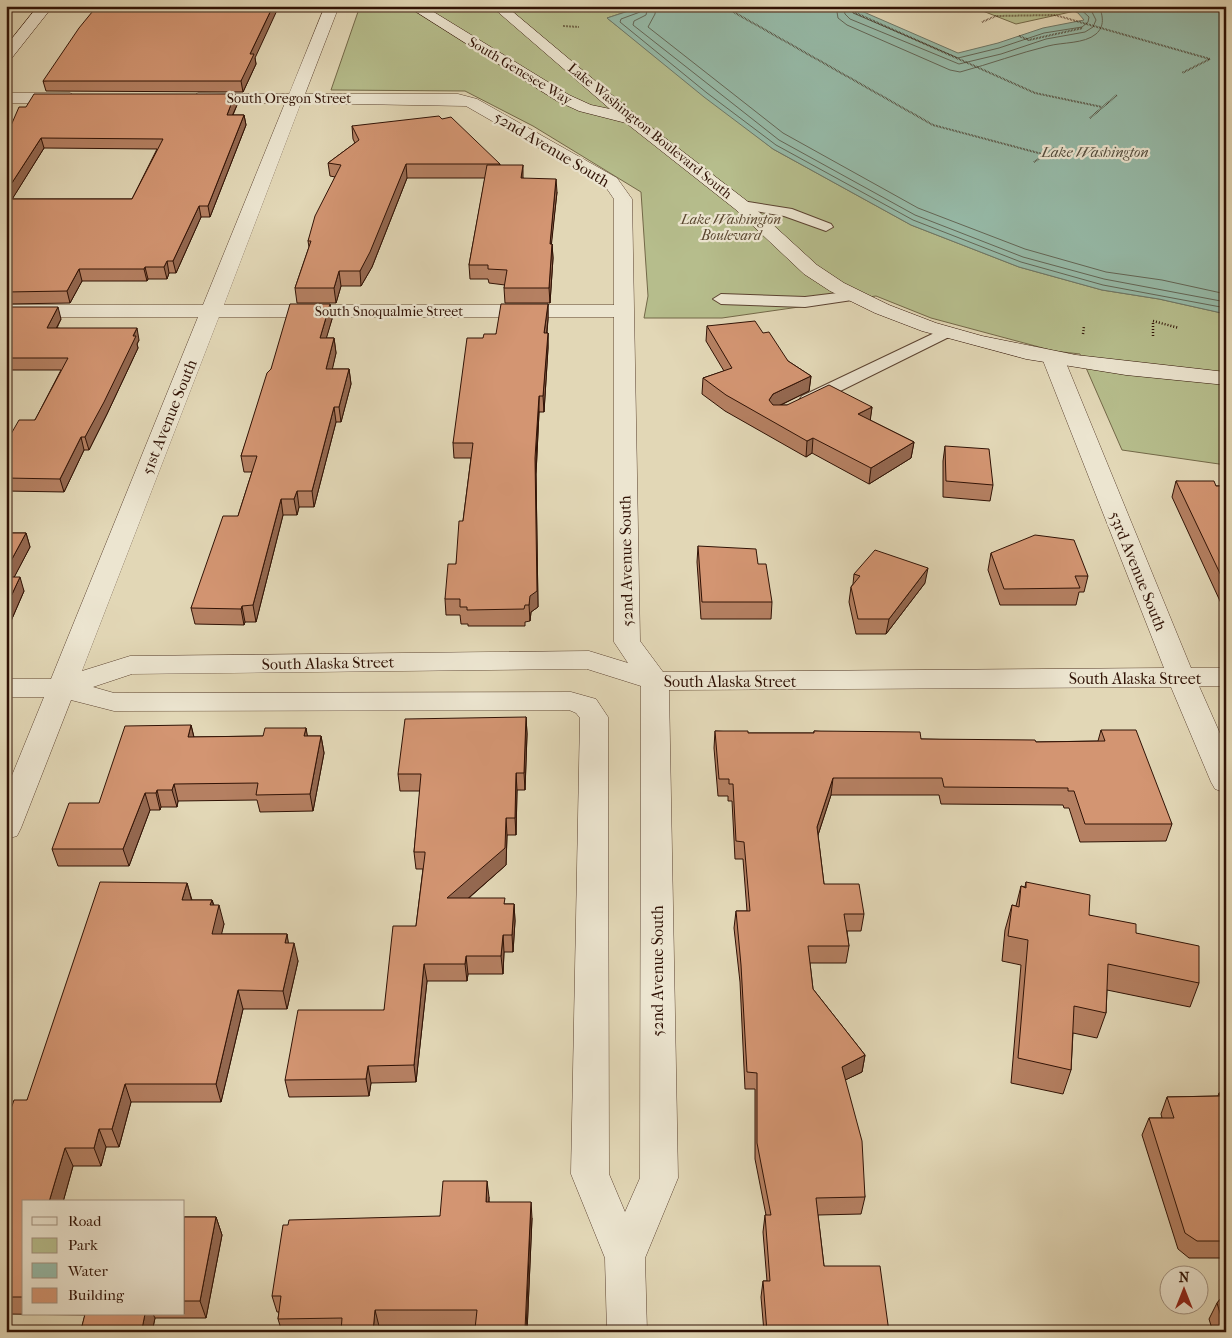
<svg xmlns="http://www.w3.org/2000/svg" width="1232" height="1338" viewBox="0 0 1232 1338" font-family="'IM FELL French Canon',serif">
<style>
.green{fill:#b6bd8c;stroke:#736848}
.water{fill:#96baa8;stroke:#6d7767}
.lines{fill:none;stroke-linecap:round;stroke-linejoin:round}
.shore{stroke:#636656;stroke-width:1}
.lane-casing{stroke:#5c4331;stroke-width:2}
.street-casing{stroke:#5c4331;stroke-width:1}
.secondary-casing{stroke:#301205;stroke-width:1}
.path-far1{stroke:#301205;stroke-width:2;stroke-dasharray:0.5 1;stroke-linecap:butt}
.path{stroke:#301205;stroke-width:2.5;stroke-dasharray:1 2;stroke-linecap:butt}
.lane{fill:#ece5d0;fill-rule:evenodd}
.street{fill:#ece5d0;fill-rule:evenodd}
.secondary{fill:#ece5d0;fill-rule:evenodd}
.wall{fill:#b58062;stroke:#301205;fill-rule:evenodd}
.shaded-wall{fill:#946850;stroke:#301205}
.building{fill:#d39572;stroke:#301205}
.labels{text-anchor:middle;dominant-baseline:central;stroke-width:4.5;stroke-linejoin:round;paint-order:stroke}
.far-street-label{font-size:14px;fill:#301205;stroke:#ece5d0}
.far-park-label{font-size:14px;font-style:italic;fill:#58452e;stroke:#ece5d0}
.far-water-label{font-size:15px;font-style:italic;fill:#544d3e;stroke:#ece5d0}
.street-label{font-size:16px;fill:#301205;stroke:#ece5d0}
</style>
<rect width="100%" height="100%" fill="#e2d7b6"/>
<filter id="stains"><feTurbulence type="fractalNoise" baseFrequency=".004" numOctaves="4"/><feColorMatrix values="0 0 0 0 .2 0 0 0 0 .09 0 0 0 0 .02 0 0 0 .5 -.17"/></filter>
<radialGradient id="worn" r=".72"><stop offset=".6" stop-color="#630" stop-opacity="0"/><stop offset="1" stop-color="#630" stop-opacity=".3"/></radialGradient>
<path class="green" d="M360,6H644L607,18L773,149L911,225L1019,267L1102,290L1159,299L1226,314V465L1122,450L1080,354L1054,351L931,318L876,296L722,318H644L648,296L641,192L533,126L465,91L331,90Z
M970,6H1065L1075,11L1016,24Z"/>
<path class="water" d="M644,6H850L958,53L998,43L1043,28L1084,20L1078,13L1065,6H1226V314L1159,299L1102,290L1019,267L911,225L773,149L704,97L607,18Z"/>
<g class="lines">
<path class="shore" d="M642,6L640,12L621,19L620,22L707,93L776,145L913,220L1021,262L1103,285L1226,308
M648,6L646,15L634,21L633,25L779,140L915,215L1023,257L1104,279L1226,302
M656,6L655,14L648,27L783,133L918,208L1025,249L1106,272L1162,280L1226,294
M836,6L838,18L847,25L950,70L960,72C990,64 1019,53 1048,46C1063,42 1084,44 1096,34C1105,26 1103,16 1099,6
M843,6L845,14L850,19L959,64L1001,54L1046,39L1085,32L1093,27L1096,20L1089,6
M850,6L853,13L958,58L999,48L1044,33L1082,27L1088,22L1089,17L1077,6"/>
<g class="lane-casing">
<path id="lane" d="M742,201L792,209L831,224L833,227L826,231L784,216L737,208L735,205Z
M854,291L859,293L862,296L859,299L805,307L721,304L713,299L721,294L805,297Z
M947,327L955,332L953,335L814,404H802L799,400L802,396Z"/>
</g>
<g class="street-casing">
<path id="street" d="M325,6H339L305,94H458L477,99L617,178L632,199L640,641L663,672L1164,668L1042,358L1046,354L1053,352L1060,354L1064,358L1191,668H1226V686H1199L1226,747V793L1215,789L1211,782L1171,687L669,690L678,1178L645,1258L647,1332H607L605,1258L571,1174L580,718L576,713L569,710L114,711L71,700L21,828L17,836L6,839V790L44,697H6V679H51L198,317H6V305H203L285,103H198L190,98L198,93L289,94ZM301,103L466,106L605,186L614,199V305H224ZM219,317H614V642L628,663L589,651L130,656L82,671ZM587,669L641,686L640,1178L625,1212L609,1174L608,717L596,699L571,692L114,693L93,687L132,674Z
M6,93H70L78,98L70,103H6Z"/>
</g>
<g class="secondary-casing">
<path id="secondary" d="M38,6H53L11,59L6,60V46Z
M407,6H424L569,95L591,105L610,109L491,6H506L643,121L747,201L817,265L844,283L889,305L936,323L982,336L1076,355L1226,372V385L1126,375L1026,359L922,331L875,313L830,291L804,274L735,209L626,123L579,111L557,101Z"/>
</g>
<path class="path-far1" d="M723,6L933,125L1046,155
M840,6L1035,93L1102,107
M982,22L996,16L1055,15L1210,59L1182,73
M563,26L579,27
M1019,36L1029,40L1083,28
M1090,118L1117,95
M1034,162L1055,148"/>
<path class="path" d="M1083,334L1084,326
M1153,336V321L1179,328"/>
<use href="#lane" class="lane"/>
<use href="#street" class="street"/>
<use href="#secondary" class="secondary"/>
</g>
<path class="wall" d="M255,58L256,64L243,92L46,91L43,81Z
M235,94L237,105L233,115H244L246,125L210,217H201L176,273H169L167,279H148L147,281H82L70,303L6,304V137ZM44,148L157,149L132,199H12Z
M352,126L500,164V165L523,178L557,192L551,244H552L553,258L550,303H505L504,288L505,285L489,283L488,279H470L469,265L485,178H407L372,267L361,286H341L336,303H297L295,288L309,247L308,241L335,177L330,176L328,163L355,143L353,139Z
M330,304L332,319L326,338H334L336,353L332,369H349L351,384L341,422H336L314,507H299L297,515H283L256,622H245L244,625L195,624L191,608L238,516L252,472H244L241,456L271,369Z
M548,304V319L547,333H548V348L544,412H539L536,474L538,607L531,612L530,621L525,622V626H468V624H461L460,615H446L445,599L456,564L463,521L471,458H454L453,443L483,338L496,334Z
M6,307L61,319L57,328L139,340L137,344L138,348L107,414L89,450H84L64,492L6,491V434H11L35,420L61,370H6Z
M707,326L763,333L788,361L811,376L809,391L781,405L872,407L870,420L914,442L911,458L869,484L812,453L806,457L725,411L702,394L703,378L724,371L706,341Z
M945,446L993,485L990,501L943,497V461Z
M1176,481L1216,486H1226V614L1172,497Z
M6,533H26L30,547L14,577L24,591L11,621H6Z
M698,546L772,602L771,619H701L697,562Z
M991,553L1088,576L1084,592H1079L1076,605H1000L988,570Z
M854,574L925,583L886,634H856L849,602L851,587L853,584Z
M526,717L527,734L525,790H517L516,835H507L506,865L469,898L505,904H514L515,921L513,952H504L503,974H468L467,981H427L416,1082L371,1083L369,1096L289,1097L285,1080L384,1010L416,926L423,869H416L414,852L420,791H400L398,774Z
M191,725L194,737L263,736L306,728L307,736H321L324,753L313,811L260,812L257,800L178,801L177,807H161L160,810H150L129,866H58L52,849L99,803Z
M1101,730L1172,824L1166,841L1080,842L1069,808H1064L1063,805L941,804L939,795H831L818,835L824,884L864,914L861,931H847L849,946L846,963H810L813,989L865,1055L862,1072L845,1080L865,1197L861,1214L818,1215L824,1266L889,1332H764L761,1297L763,1281H767L763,1232L765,1215H766L755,1159V1089H745L740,982L734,928L736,911H747L743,859H735L732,801H728V796H718L714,748L715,731L748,733H814V731L921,739L1036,742L1098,741Z
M1026,882L1089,915L1136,933L1199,983L1190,1007L1107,990L1106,1013L1097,1038L1073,1033L1071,1070L1063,1094L1011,1083L1021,965L1002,961L1005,930L1012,905L1016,906L1021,886L1025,887Z
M187,883L192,900H212L214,905L224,924L221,934H287L288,943L298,961L287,1009H243L221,1102H131L119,1147H106L101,1166H73L63,1202H24V1314H184V1217H216L222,1235L206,1318H155L152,1332H82L81,1330L85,1315L6,1314V1123L27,1100Z
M1219,1093H1226V1258H1189L1178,1249L1142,1135L1149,1118H1162L1161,1114L1167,1097L1218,1096Z
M489,1197V1202L532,1218L527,1332H476L475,1326H379L378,1332H282L278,1319L279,1312H277L272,1296L440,1216Z
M1226,1292V1332H1213L1209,1319L1217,1303Z"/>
<path class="shaded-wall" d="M273,6H279L255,58L256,64L243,92L241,81L250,54Z
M235,94L237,105L228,125L227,115Z
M244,115L246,125L210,217L208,206Z
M41,138L44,148L6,209V192Z
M406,164L407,178L372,267L361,286L360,271Z
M523,165V179L521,178Z
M556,179L557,192L550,258V244Z
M199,206L201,217L176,273L173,261Z
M552,244L553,258L550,303L549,288Z
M167,261L169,273L167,279L164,267Z
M145,267L148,279L147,281L144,269Z
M79,269L82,281L70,303L67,291Z
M339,271L341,286L336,303L334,288Z
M330,304L332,319L322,353L320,338Z
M548,304V319L545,348L544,333Z
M58,307L61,319L50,340L47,328Z
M137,328L139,340L137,344L138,348L107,414L89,450L85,437Z
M548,333V348L544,412L543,396Z
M334,338L336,353L329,384L326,369Z
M349,369L351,384L341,422L339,407Z
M811,376L809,391L772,409L769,400L773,394Z
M539,396V412L536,474L538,607L531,612L530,621L529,605Z
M334,407L336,422L314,507L312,491Z
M872,407L870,422L858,414Z
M81,437L84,450L64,492L60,479Z
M813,438L812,453L806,457L807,441Z
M914,442L911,458L869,484L871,468Z
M297,491L299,507L297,515L294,499Z
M281,499L283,515L256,622L253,605Z
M26,533L30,547L7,591L6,588V570Z
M928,568L925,583L886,634L889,619Z
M20,577L24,591L11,621L6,607Z
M242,606L245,622L244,625L241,609Z
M526,717L527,734L525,790L524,773Z
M191,725L195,742L188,737Z
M306,728L309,745L304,736Z
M321,736L324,753L313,811L310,794Z
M516,773L517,790L516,835L515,818Z
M833,778L831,795L815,844L817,827Z
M174,784L178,801L177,807L172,790Z
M157,790L161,807L160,810L156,793Z
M145,793L150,810L129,866L123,849Z
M506,818L507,835L506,865L449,915L447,898Z
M187,883L192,902L182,900Z
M212,900L216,916L219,905L224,924L217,953L212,934L210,905Z
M514,904L515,921L513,952L512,935Z
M287,934L290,953L285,943Z
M503,935L504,952L503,974L501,956Z
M294,943L298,961L287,1009L283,991Z
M466,956L468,974L467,981L465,964Z
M424,964L427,981L416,1082L414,1065Z
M238,990L243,1009L221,1102L216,1084Z
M865,1055L862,1072L839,1083L842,1067Z
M368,1066L371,1083L369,1096L366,1079Z
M125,1084L131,1102L119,1147L112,1129Z
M99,1129L106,1147L101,1166L94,1148Z
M65,1148L73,1166L63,1202H49Z
M487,1181L489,1197L488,1218L486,1202Z
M531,1202L532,1218L527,1332H526Z
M216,1217L222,1235L206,1318L200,1301Z
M375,1310L379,1326L378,1332H373Z
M145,1314H153L155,1318L152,1332H143L142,1329Z"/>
<path class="building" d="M97,6H273L250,54H254L241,81H43L79,28Z
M34,94H235L227,115H244L208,206H199L173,261H167L164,267H145L144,269H79L67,291L6,292V199H132L163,139L41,138L6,192V137L19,107H26Z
M439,116L442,119L451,117L500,164H406L370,252L360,271H339L334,288H295L311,241H308L315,216L341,165L328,163L359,140L352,126Z
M487,165H523L521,178L556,179L550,244H552L549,288H504L507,270L488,269V265H469Z
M290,304H330L320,338H334L326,369H349L339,407H334L312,491H297L294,499H281L253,605L242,606L241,609L191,608L223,516H238L257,456H241L267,373L271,369Z
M501,304H548L544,333H548L543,396H539L535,458L537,591L530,596L529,605H525L524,609L467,610V607H460V599H445L448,564H456L459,521H463L473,443H453L467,338H483L484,334H496Z
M6,307H58L47,328H137L133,336H136L104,402L85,437H81L60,479L6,478V434H11L19,420H35L68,358H6Z
M755,321L763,333L769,332L788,361L811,376L773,394L769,400L773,405H787L829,385L872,407L858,414L914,442L871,468L813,438L807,441L726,395L703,378L732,368L707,326Z
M945,446L989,449L993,485L946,481Z
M1176,481H1214L1216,486H1226V586Z
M6,533H26L6,570Z
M1035,535L1074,540L1088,576H1075L1080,588L1004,589L991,553Z
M698,546L756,549L758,564H766L772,602H702Z
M875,550L928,568L889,619H858L851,587L860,576L854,574Z
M6,577H20L6,607Z
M526,717L524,773H516L515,818H506L505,848L447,898H505L504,904H514L512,935H503L501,956H466L465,964H424L414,1065L368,1066L366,1079L285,1080L298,1010H384L393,926H416L425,854V852H414L421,774H398L405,719Z
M191,725L188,737L263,736L265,728H306L304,736H321L310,794L256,795L258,783L174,784L172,790H157L156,793H145L123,849H52L69,803H99L125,726Z
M1101,730H1136L1172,824H1085L1074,791H1068V788L944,787L942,778H833L817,827L824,884H859L864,914H844L849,946H808L813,989L865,1055L842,1067L862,1141L865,1197L816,1198L824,1266H880L889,1332H767L763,1281H770L765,1215H771L757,1143V1073L747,1072L741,965L736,911H750L744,842L736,841L733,784H729V779H719L715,731H748V733H814V731L920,732L921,739L1035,740L1036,742L1105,741Z
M100,882L187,883L182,900H212L210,905H219L212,934H287L285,943H294L283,991L238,990L216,1084H125L112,1129H99L94,1148H65L49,1202H24V1297H6V1123L14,1100H27Z
M1026,882L1090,895L1089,915L1136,924V933L1199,946V983L1108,964L1106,1013L1074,1006L1071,1070L1018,1058L1028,940L1008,936L1012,905L1019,907L1021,886L1026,888Z
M1219,1093H1226V1241H1197L1185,1233L1149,1118H1174L1167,1097L1220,1096Z
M443,1181H487L486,1202H531L525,1329H475L477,1310H375L373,1332H341L342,1318L278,1319L281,1296H272L283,1225H288L289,1220L440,1216Z
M184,1217H216L200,1301H184Z
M1226,1292V1329H1225L1217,1303Z
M85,1314H145L142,1329L81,1330Z"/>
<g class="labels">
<g class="far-street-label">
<text transform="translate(520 71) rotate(31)">South Genesee Way</text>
<text x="289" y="98">South Oregon Street</text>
<text transform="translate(650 131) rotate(39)">Lake Washington Boulevard South</text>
<text x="389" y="311">South Snoqualmie Street</text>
</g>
<g class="far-park-label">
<text x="731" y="219">Lake Washington<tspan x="731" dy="16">Boulevard</tspan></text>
</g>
<g class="far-water-label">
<text x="1095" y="152">Lake Washington</text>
</g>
<g class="street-label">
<text transform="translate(552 149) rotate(31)">52nd Avenue South</text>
<text transform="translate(169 417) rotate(-68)">51st Avenue South</text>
<text transform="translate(626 561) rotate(-91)">52nd Avenue South</text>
<text transform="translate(1138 571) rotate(68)">53rd Avenue South</text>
<text transform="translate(328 663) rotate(-1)">South Alaska Street</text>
<text x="1135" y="678">South Alaska Street</text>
<text x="730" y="681">South Alaska Street</text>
<text transform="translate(657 971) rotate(-90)">52nd Avenue South</text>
</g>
</g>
<rect width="1232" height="1338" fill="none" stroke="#e2d7b6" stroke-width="25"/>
<rect x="8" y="8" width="1217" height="1323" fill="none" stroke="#301205" stroke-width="2.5"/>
<rect x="12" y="12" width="1207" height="1313" fill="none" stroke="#301205"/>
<rect x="22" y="1200" width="162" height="115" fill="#ece5d0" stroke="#a1917f"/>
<rect x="32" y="1217" width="25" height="8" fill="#ece5d0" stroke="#a1917f"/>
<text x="68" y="1226" font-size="15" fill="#301205">Road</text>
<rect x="32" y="1238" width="25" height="15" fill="#b6bd8c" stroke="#a1917f"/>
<text x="68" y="1250" font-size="15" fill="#301205">Park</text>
<rect x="32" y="1263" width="25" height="15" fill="#96baa8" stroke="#a1917f"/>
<text x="68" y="1276" font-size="15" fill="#301205">Water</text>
<rect x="32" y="1288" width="25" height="15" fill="#d39572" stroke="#a1917f"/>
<text x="68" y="1300" font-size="15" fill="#301205">Building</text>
<g transform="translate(1184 1290)"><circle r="24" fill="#ece5d0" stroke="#a1917f"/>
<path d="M0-4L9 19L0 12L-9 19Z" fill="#8f2418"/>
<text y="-8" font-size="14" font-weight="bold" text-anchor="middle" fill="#301205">N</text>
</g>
<rect width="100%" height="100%" filter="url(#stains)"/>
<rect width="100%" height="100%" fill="url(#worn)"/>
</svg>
